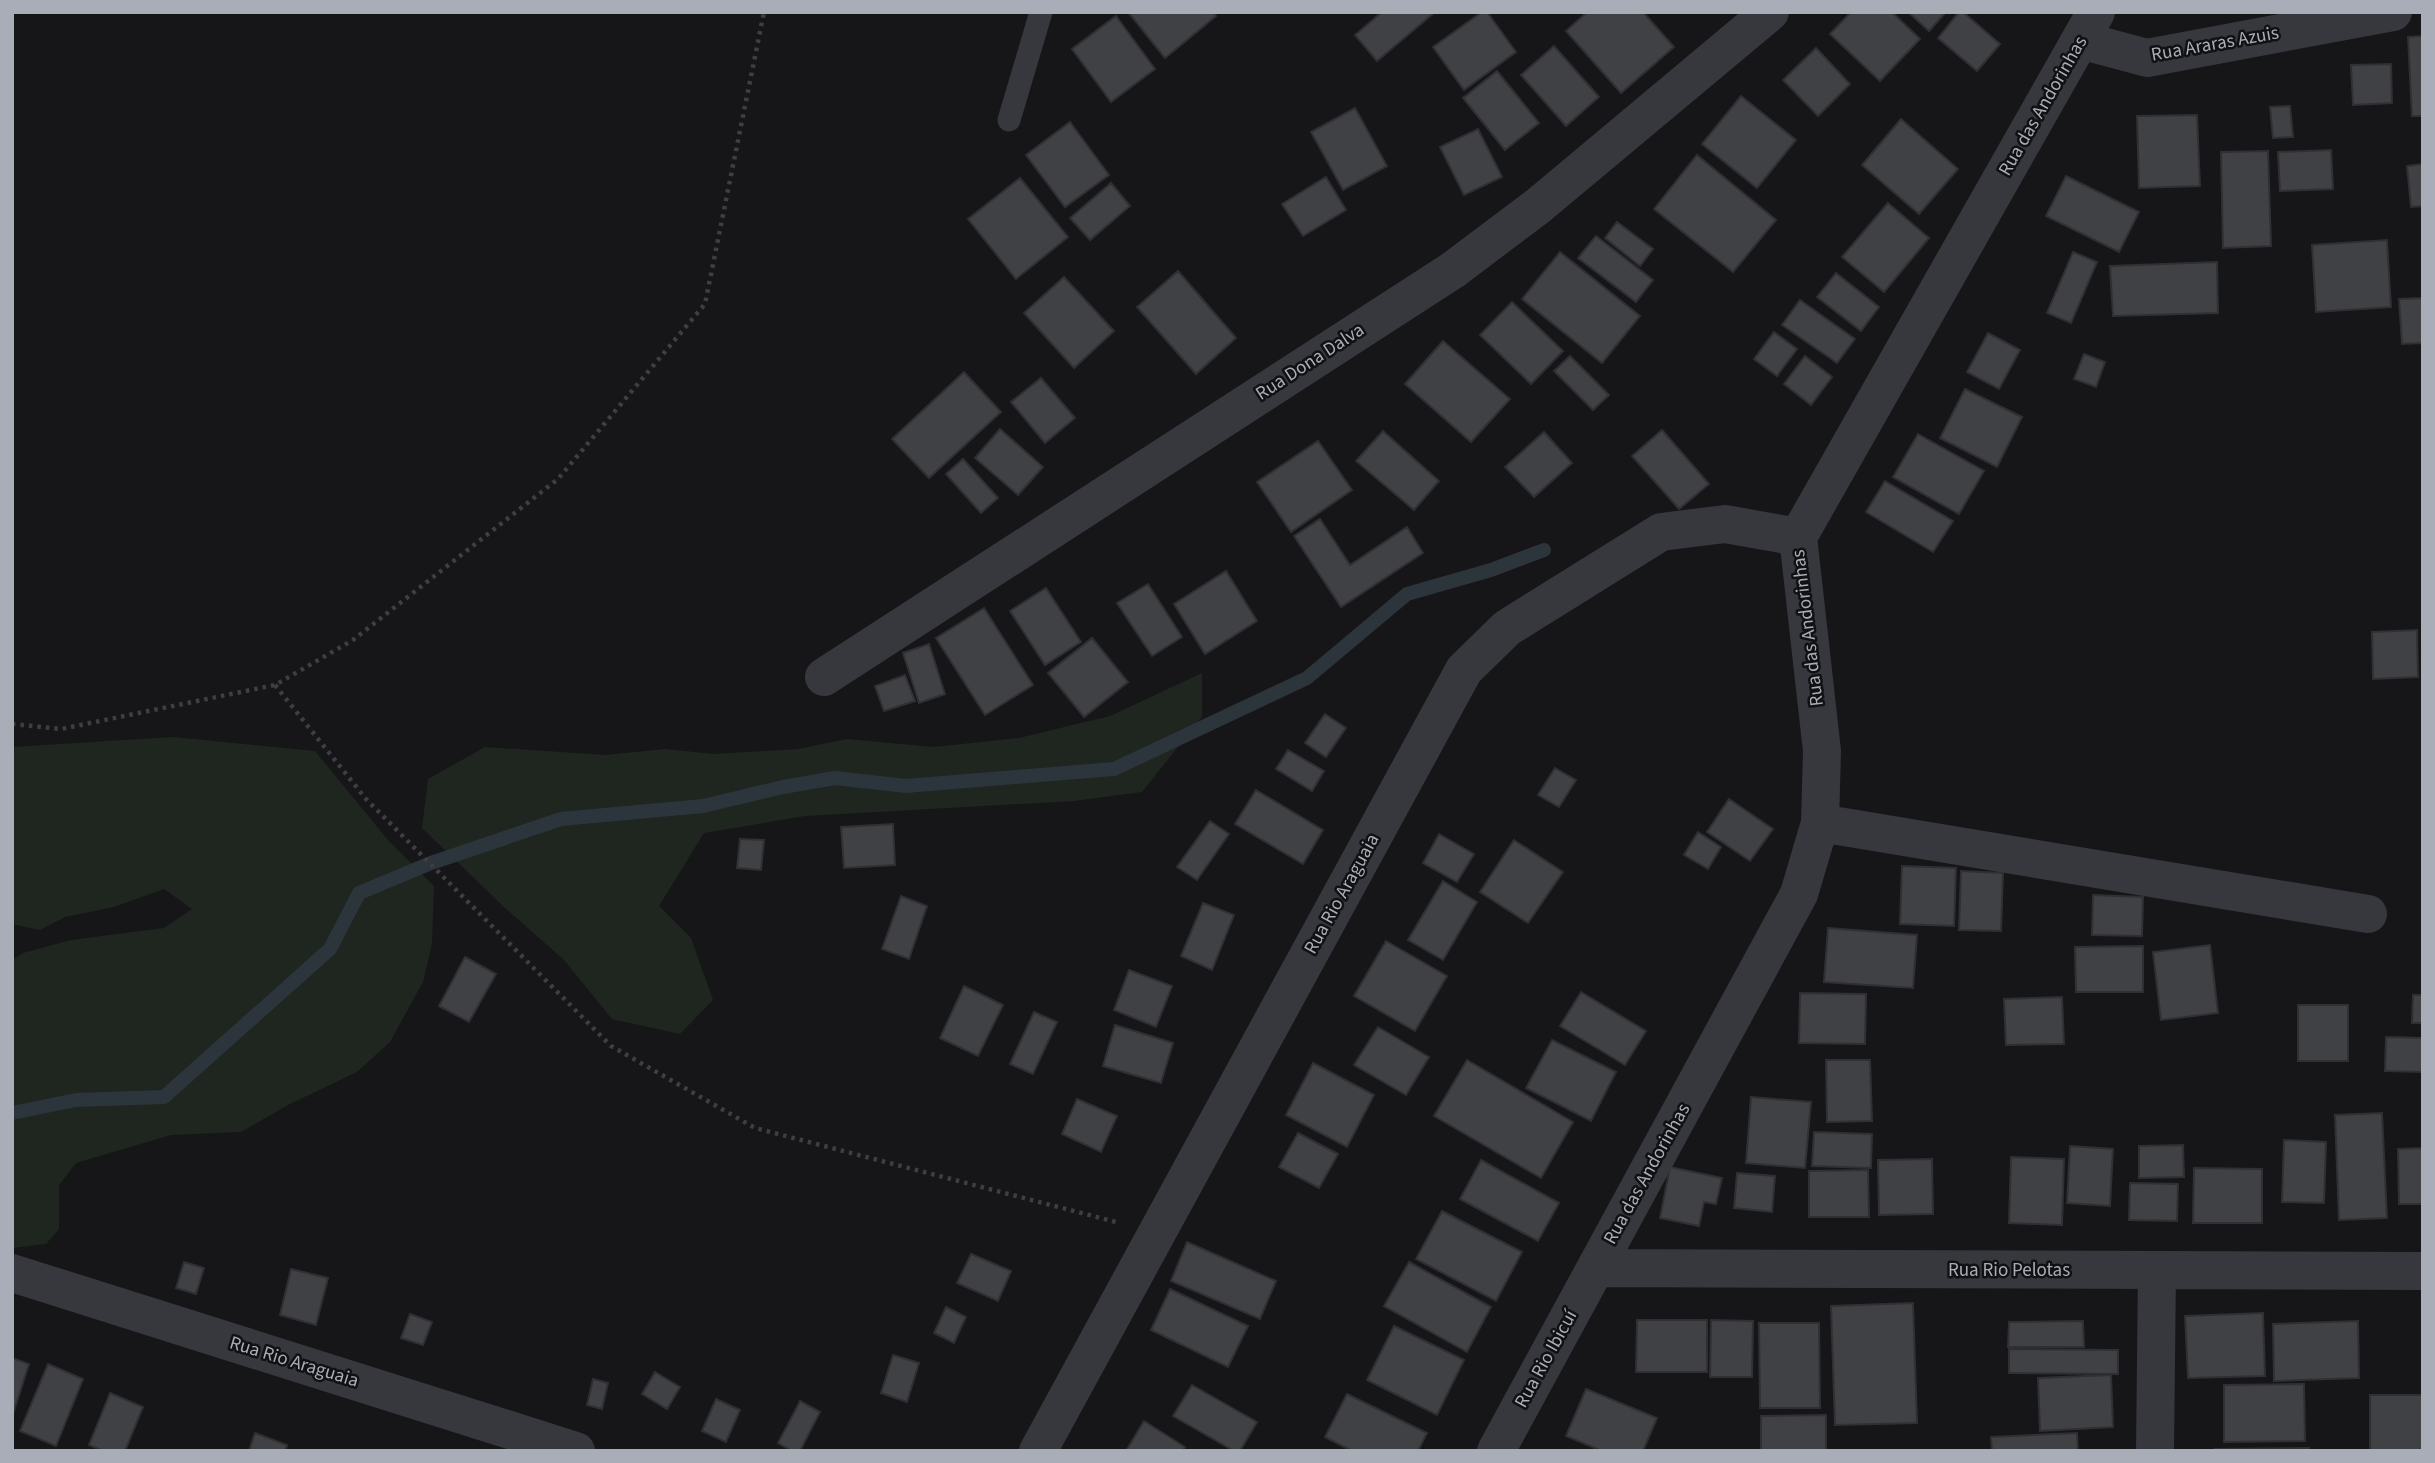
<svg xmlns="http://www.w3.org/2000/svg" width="2435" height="1463" viewBox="0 0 2435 1463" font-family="'Source Sans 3',sans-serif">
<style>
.green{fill:#1e261f}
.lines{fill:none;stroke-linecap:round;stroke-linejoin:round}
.stream{stroke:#2c353c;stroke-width:14}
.building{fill:#404145;stroke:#303034;stroke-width:2}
.path{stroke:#3d3f44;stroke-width:4.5;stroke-dasharray:3.5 5;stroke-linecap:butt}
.service{stroke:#37383d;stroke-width:23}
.minor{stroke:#37383d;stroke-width:38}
.labels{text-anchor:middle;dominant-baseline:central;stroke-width:5;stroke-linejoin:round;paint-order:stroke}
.street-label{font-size:19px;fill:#a8adb8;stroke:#111113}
</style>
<rect width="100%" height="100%" fill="#161618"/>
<path class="green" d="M1202,673V717L1142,792L1074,801L805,816L704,833L659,906L691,938L713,1000L680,1034L612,1019L564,960L504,907L422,828L428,779L485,747L605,755L665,749L714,754L798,749L847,739L934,747L1019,738L1110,716Z
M173,737L315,751L388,840L434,886L432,944L423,982L390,1042L357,1072L290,1104L241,1132L171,1135L76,1163L59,1185V1229L46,1244L12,1248V960L23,953L71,940L164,928L192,909L164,889L114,907L65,917L40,930L12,924V747Z"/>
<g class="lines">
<path class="stream" d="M12,1113L76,1100L164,1097L330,949L359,893L431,863L561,819L703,806L783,787L835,778L906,786L1114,769L1307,678L1407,594L1491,570L1544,550"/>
</g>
<path class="building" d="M1128,12H1213L1216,16L1165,58Z
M1382,12H1435L1377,61L1355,35Z
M1482,12H1487L1516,52L1464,90L1433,47Z
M1587,12H1643L1674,47L1621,93L1566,31Z
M1851,12H1892L1920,39L1880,81L1830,34Z
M1908,12H1946L1929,31Z
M1959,12H1963L2000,44L1977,71L1938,38Z
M1116,16L1155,69L1111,102L1072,49Z
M2423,36V116H2412L2408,37Z
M1554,46L1599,97L1566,126L1521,75Z
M1816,48L1850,84L1818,116L1783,80Z
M2391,64L2392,103L2353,105L2351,65Z
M1497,71L1539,123L1505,150L1463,98Z
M1741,96L1796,140L1757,188L1702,144Z
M2290,106L2293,137L2273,138L2270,107Z
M1355,108L1387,166L1343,190L1311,132Z
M2197,115L2200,186L2139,188L2137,116Z
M1901,119L1958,169L1919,214L1862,165Z
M1070,122L1109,175L1065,207L1026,155Z
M1478,129L1502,177L1464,195L1440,147Z
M2331,150L2333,189L2280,191L2278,152Z
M2268,151L2271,246L2223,248L2221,152Z
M1697,155L1776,220L1733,272L1654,209Z
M2423,164V206L2411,207L2407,166Z
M2066,176L2139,212L2119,252L2046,216Z
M1326,177L1346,210L1303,236L1282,204Z
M1020,178L1068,237L1016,279L968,219Z
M1111,183L1130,206L1090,240L1070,218Z
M1888,203L1929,238L1884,292L1842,257Z
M1617,222L1653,249L1640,266L1605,238Z
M1596,236L1653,280L1636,302L1578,258Z
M2387,240L2391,307L2316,312L2312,245Z
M1560,252L1640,316L1602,363L1522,299Z
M2073,252L2097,262L2071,323L2047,313Z
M2217,262L2218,313L2113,316L2110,266Z
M1178,271L1236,338L1196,374L1137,307Z
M1836,273L1879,307L1861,331L1817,297Z
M1064,277L1114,331L1074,368L1024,313Z
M2423,298V343L2402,344L2399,299Z
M1800,300L1855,339L1837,363L1782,325Z
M1512,302L1563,351L1531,384L1480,335Z
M1774,332L1797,349L1777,376L1754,359Z
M1988,333L2020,350L1999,389L1967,372Z
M1443,341L1510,399L1471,442L1405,384Z
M2084,354L2105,362L2096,387L2074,379Z
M1570,356L1609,395L1593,410L1554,371Z
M1805,356L1832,377L1811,405L1784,384Z
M964,372L1001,412L929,478L892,439Z
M1041,378L1075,418L1045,443L1011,402Z
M1965,389L2022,417L1997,467L1940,438Z
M1000,429L1043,467L1018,495L975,458Z
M1662,430L1709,484L1679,509L1632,456Z
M1383,431L1439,481L1414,510L1356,461Z
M1544,432L1572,463L1534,497L1505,467Z
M1918,434L1984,471L1959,514L1893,477Z
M1318,441L1352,490L1291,532L1257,482Z
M963,459L998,498L981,513L946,474Z
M1885,481L1953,521L1933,552L1866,512Z
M1320,519L1350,565L1407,527L1423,553L1341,607L1294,536Z
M1226,571L1257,621L1205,654L1174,604Z
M1148,584L1182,637L1152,656L1117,603Z
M1046,588L1081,642L1045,665L1010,611Z
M984,608L1033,685L985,715L936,638Z
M2417,630L2418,677L2373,679L2372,632Z
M1092,638L1128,682L1084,717L1048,673Z
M929,644L945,694L919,703L903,653Z
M905,675L915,701L884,711L875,686Z
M1325,714L1346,728L1326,757L1305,743Z
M1288,750L1324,771L1312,791L1276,769Z
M1555,768L1576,780L1559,807L1538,795Z
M1256,790L1323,830L1303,864L1235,824Z
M1729,799L1773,829L1750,861L1707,832Z
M1210,821L1229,834L1197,880L1177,867Z
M893,824L895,865L844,868L841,827Z
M1698,832L1721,847L1708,869L1684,855Z
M1439,834L1474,854L1457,882L1423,863Z
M740,839L764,840L761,870L737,868Z
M1514,840L1563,872L1528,923L1480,892Z
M1902,866L1956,868L1954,926L1900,924Z
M1961,871L2003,873L2001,931L1959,930Z
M1443,881L1477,902L1443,960L1408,940Z
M2093,895L2143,897L2142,936L2092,935Z
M901,896L927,906L909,959L882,949Z
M1203,903L1234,915L1212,970L1181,956Z
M1828,928L1917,935L1913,988L1824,982Z
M1386,941L1447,976L1415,1031L1354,996Z
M2210,945L2218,1013L2161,1020L2153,952Z
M2143,946V992H2076L2075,947Z
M465,957L496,974L469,1022L439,1006Z
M1129,970L1172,986L1156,1027L1114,1010Z
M964,986L1003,1005L978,1056L940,1038Z
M1581,992L1646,1031L1625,1065L1560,1026Z
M1800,993L1866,994L1865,1044L1799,1043Z
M2413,995H2423V1023H2412Z
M2062,997L2064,1044L2006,1045L2004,999Z
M2298,1005H2348V1061H2298Z
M1034,1012L1057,1022L1033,1074L1010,1064Z
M1115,1025L1173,1043L1161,1083L1103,1066Z
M1378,1027L1429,1057L1406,1095L1354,1065Z
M2386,1037L2423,1038V1072L2385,1071Z
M1552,1040L1616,1072L1591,1121L1526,1088Z
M1467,1060L1573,1122L1541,1178L1434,1116Z
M1826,1060H1870L1872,1121L1827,1122Z
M1313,1063L1374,1095L1347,1147L1286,1115Z
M1751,1097L1811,1102L1805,1168L1746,1163Z
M1077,1099L1117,1116L1101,1152L1062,1134Z
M2382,1113L2387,1218L2339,1220L2335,1115Z
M1814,1132L1872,1134L1871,1168L1812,1166Z
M1298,1133L1338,1154L1319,1188L1279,1167Z
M2284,1140L2326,1142L2324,1203L2282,1202Z
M2183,1145L2184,1177L2139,1178V1146Z
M2070,1146L2113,1149L2110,1206L2067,1203Z
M2423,1148V1204H2399L2398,1149Z
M2011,1157L2064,1159L2062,1225L2009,1223Z
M1932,1159L1933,1214L1879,1215L1878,1160Z
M1481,1160L1559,1203L1538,1241L1460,1199Z
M1670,1167L1722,1178L1716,1204L1704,1202L1699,1226L1660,1218Z
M2194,1168L2262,1169V1223H2193Z
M1868,1170L1869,1217H1809V1171Z
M1737,1173L1775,1176L1772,1212L1734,1208Z
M2130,1183L2178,1184L2177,1221L2129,1220Z
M1442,1211L1522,1252L1496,1301L1416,1259Z
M1187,1242L1276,1281L1260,1319L1171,1281Z
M971,1254L1011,1271L998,1301L957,1283Z
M184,1262L204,1268L196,1294L176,1288Z
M1409,1262L1491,1307L1467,1352L1384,1306Z
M291,1269L328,1278L316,1325L280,1315Z
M1170,1289L1248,1326L1228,1367L1151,1330Z
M1913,1303L1917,1423L1835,1425L1831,1306Z
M946,1307L966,1317L954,1343L934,1333Z
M2263,1313L2265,1376L2188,1378L2185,1316Z
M410,1314L432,1322L423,1345L401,1338Z
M1637,1320H1707V1372H1636Z
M1711,1320L1753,1321L1752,1377H1710Z
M2083,1321L2084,1347H2008L2009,1322Z
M2358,1321L2359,1378L2274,1381L2273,1324Z
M1759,1323H1819L1820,1408H1760Z
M1394,1326L1464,1360L1437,1415L1367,1380Z
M2009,1349L2118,1350V1374L2009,1373Z
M893,1355L919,1363L907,1402L881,1393Z
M12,1358L29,1364L12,1417Z
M48,1364L83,1379L56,1446L20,1431Z
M655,1372L680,1387L667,1409L642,1394Z
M2111,1375L2113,1427L2040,1431L2038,1378Z
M593,1379L608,1383L602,1409L587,1405Z
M2304,1384L2305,1441L2224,1442V1385Z
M1192,1385L1257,1422L1240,1451H1234L1173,1416Z
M1586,1389L1657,1418L1643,1451H1602L1566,1436Z
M110,1393L143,1407L125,1451H103L89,1445Z
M1347,1394L1427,1433L1418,1451H1352L1325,1437Z
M2370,1395H2423V1451H2370Z
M716,1399L740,1410L726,1442L702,1431Z
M800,1401L820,1412L800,1451H792L778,1443Z
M1826,1415V1451H1761V1416Z
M1144,1421L1185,1447L1183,1451H1126Z
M255,1433L287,1445L285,1451H249Z
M2077,1433L2078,1451H1992L1991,1437Z
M2309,1448V1451H2215V1449Z"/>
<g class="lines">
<path class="path" d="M275,685L366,799L611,1046L755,1128L1116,1222
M12,724L61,729L275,685L353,640L558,479L705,304L764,12"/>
<path class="service" d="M1009,120L1041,12"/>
<path class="minor" d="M2080,40L2147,58L2393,12
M824,677L1453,270L1538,206L1770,12
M1820,823L2368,914
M1596,1268L2423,1271
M12,1273L576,1451
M1038,1451L1464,670L1507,628L1661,532L1725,524L1798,537
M1496,1451L1799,894L1820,823L1822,751L1798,537L2096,12
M2155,1451L2157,1270"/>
</g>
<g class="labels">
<g class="street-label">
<text transform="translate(2215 44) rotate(-10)">Rua Araras Azuis</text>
<text transform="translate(2043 106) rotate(-60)">Rua das Andorinhas</text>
<text transform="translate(1310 362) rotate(-33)">Rua Dona Dalva</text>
<text transform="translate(1808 628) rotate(-97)">Rua das Andorinhas</text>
<text transform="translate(1342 894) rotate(-61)">Rua Rio Araguaia</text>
<text transform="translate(1647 1174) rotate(-61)">Rua das Andorinhas</text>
<text x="2009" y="1270">Rua Rio Pelotas</text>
<text transform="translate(1546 1359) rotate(-61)">Rua Rio Ibicuí</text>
<text transform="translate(294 1362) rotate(17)">Rua Rio Araguaia</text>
</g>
</g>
<rect width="2435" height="1463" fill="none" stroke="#a8adb8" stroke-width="28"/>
</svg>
